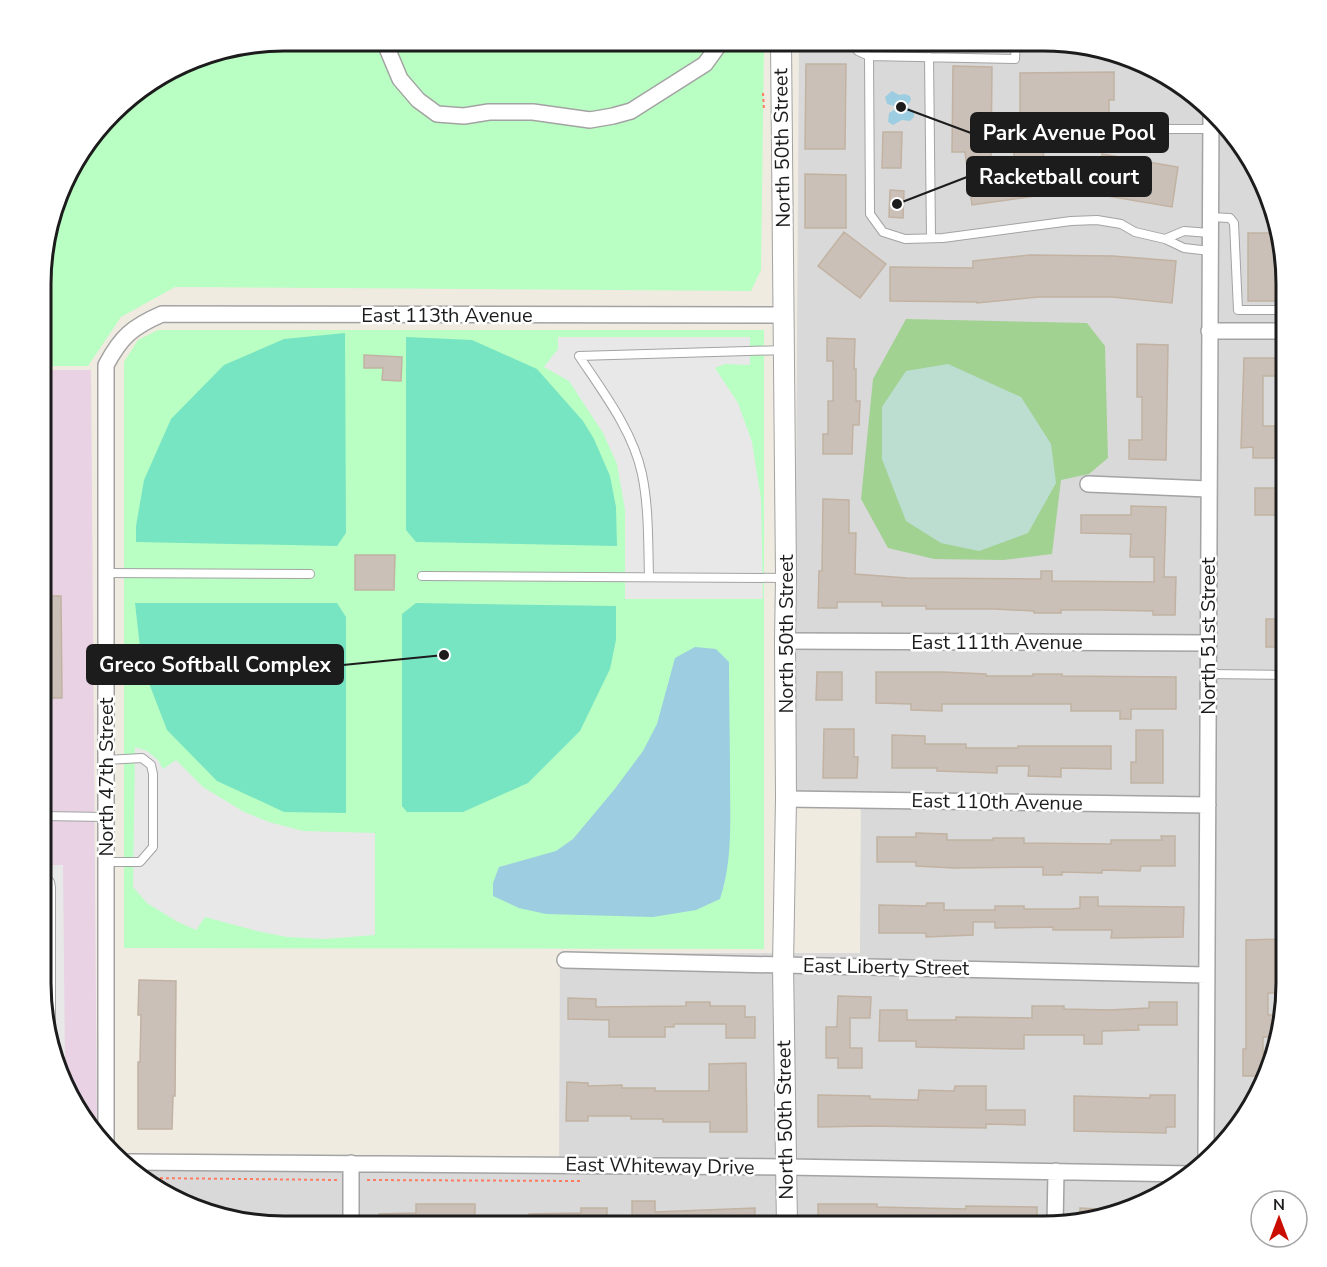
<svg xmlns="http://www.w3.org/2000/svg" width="1327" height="1267" viewBox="0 0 1327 1267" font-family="'Nunito Sans',sans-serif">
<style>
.residential{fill:#dad9d9}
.industrial{fill:#e8d2e3}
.forest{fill:#a1d292}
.wetland{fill:#bcded1}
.park{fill:#b9fec3}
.pitch{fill:#78e5c2}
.parking{fill:#e8e8e8}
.water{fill:#9dcde0}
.building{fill:#cbc0b7;stroke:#c1b2a2;stroke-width:1.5}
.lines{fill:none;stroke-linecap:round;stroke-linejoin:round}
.service-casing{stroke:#a3a3a3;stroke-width:10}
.minor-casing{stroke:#a3a3a3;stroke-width:18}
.tertiary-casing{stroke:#a3a3a3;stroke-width:22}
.path{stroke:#ff7c62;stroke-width:2;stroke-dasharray:3 3;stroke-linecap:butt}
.service{stroke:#fff;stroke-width:8}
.minor{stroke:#fff;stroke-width:15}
.tertiary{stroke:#fff;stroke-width:20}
.labels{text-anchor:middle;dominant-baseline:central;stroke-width:5;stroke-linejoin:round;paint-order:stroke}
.street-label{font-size:20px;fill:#1c1c1c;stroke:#fff}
.rim{fill:none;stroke:#1c1c1c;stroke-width:3}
.leader{fill:none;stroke:#1c1c1c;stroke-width:2}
.callout-dot{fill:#1c1c1c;stroke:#fff;stroke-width:2}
.callout{fill:#1c1c1c;stroke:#1c1c1c;stroke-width:2}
.callout-label{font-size:21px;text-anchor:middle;font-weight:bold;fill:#fff}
</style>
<rect width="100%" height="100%" fill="#efebe1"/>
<path class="residential" d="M799,42L1074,43L1164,73L1236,135L1273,205L1286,268V999L1261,1091L1192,1176L1122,1213L1059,1226H268L176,1201L138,1170L559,1172L560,953H860L861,794L794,792Z"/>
<path class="industrial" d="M44,370H91L97,1136L91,1131L59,1076L41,999Z"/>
<path class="forest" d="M906,319L1087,323L1105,346L1108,458L1089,474L1061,480L1052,554L1003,560L934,559L888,548L861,499L873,379Z"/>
<path class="wetland" d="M948,364L1021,397L1051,444L1056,483L1028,533L979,551L941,543L906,521L882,459V407L906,371Z"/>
<path class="park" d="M284,41L764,42L761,270L751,291L175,287L121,317L88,366H44L45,237L73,162L124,101L205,54Z
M158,330H764V949L124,948V362L138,340Z"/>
<path class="pitch" d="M345,333L346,533L337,546L136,542V526L144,480L171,419L224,365L284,339Z
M406,337L472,340L537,369L583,421L594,439L610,476L616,507L617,546L416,542L406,530Z
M135,603H337L346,617V813L284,812L217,781L167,730L142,665Z
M416,603L616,606V640L610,669L580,731L528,783L463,812H407L402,806V614Z"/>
<path class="parking" d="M558,337H750V365L725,364L715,368L738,403L752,442L761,499L763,599H625V510L617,464L603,433L569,381L544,367L558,349Z
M135,747L147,751L158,760L163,769L176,760L203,787L244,812L269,822L303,831L375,833V935L325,939L287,937L257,931L205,917L196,930L176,921L147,903L133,887Z
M42,865H63L65,1062H56L41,999Z"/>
<path class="water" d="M892,91L899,95L905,94L910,96L911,100L907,106L914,112V117L910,121L902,120L893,125L888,122L889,113L894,110V106L887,104L885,97Z
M695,647L716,649L729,662C729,700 730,738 730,777C730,818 733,860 720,899L696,910L653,917L546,914L519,908L493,896V883L499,867L556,851L573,839L614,790L643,751L657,724L675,658Z"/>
<path class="building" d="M806,64H846L845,149H805Z
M953,66L992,67L991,161L1014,158V116H1020V73L1114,72V100H1109V144H1042L1049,194L972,205L965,152H952Z
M883,132H902L901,168H882Z
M1102,154L1178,167L1172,207L1095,194Z
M805,174L846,175V228H805Z
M890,190L904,191L903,218L889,217Z
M844,232L886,264L860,298L818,266Z
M1248,233H1279L1281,246V301H1248Z
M1030,255L1113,256L1176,261L1172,303L1112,297H1038L977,303V302L890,301V267L973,268V261Z
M827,338L855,339L854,369H856V401H860L859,425H853L852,454H823V434H828V401H833V361H827Z
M1137,344L1168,345L1166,460L1129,459V440H1142V397H1137Z
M364,355L402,357L401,381L382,380L383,368H364Z
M1244,358H1282V376H1263V426H1275V458H1253V447L1241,448Z
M1255,488H1282V515H1255Z
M823,499L849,500V533H856L855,574L907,578L1041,579V571H1052V581L1154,582V557H1130L1131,534L1081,533V515H1131V506L1166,507L1164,577H1176L1175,615H1153V611L1101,610H1061V613H1034V611L995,609H926V606H882V602H837V608H818L819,571H822Z
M355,555H395L394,590H355Z
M43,596H61L62,698H43Z
M1266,619H1286V638H1278V647H1266Z
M817,672H842V700H816Z
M876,672H943L986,674V676H1033V674H1062V676L1176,677V709H1131V719H1120V711H1071V704H942V711L911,710V704L876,703Z
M824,729H854V757H858L857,778H823Z
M1136,730H1163V783H1131V762H1136Z
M892,735L925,736V744H966V748H1018V746H1111V769L1061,768V777L1028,776L1029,766H997V773L937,771V768H892Z
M916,833L947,834V840H993V838H1024V843L1111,844V840H1162L1161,836H1175V866H1141L1140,871L1102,870V873L1062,872V875H1043V867L954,868L916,866V862H877V837H916Z
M1080,897H1098V906L1184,907L1183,937L1111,938L1112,930H1053V927L995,928V922H973V935L926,937V933H879V905L926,906L927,903H944V910H995V906H1024V909H1071L1080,908Z
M1286,939V957H1277V993H1268V1015H1279V1024L1276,1037H1263V1060H1270L1265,1076H1243V1049H1246V940Z
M139,980L176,981L175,1096H173L172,1129H138V1062H140L141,1015H138Z
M838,996L871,997L870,1018H850V1048H862V1068H838V1058H826V1027H837Z
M568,998L596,999V1007L686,1006V1002H710V1006H745V1017H755V1038H726V1024H674V1027H665V1037H609V1020L568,1019Z
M1149,1002H1177V1025H1138L1139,1030L1102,1031V1044H1084V1035H1024V1049L916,1047V1041H879L880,1010H907V1020H956V1017L1032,1018V1006H1064V1009L1109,1010L1149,1008Z
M746,1063L747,1132H710V1122H663V1119H631V1116H588V1121H566L567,1082L588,1083V1086L622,1085V1088H655V1091H709V1064Z
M955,1086H986V1110H1025V1125L986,1124V1128L869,1126L818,1127V1095L870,1096V1099L918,1100L919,1090L954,1091Z
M1150,1095H1175V1127H1166V1133L1074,1131V1096L1150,1098Z
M632,1201H655V1212L755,1208V1226H632Z
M416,1204H475V1226H379V1214L416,1213Z
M818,1204H877V1207L966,1209V1206L1037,1207V1226H847V1221H818Z
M581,1208H607V1226H529V1214L581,1213Z
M1080,1208L1115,1210V1215L1080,1222Z"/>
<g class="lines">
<g class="service-casing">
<path id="service" d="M849,42L858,51L869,56L1015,59L1016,42
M869,56L870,214L883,232L905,239L943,238L1071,221L1097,220L1121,224L1135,232L1165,239L1184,248L1210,251
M929,57L931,238
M1127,129H1211
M1210,217L1230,218L1234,223L1238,310H1286
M1165,239L1184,231L1210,233
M106,573L310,574
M422,576L786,578
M649,576C648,543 649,508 642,474C633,431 603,392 579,356L784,350
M1208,674L1286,675
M106,760L142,758L151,765L153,774V847L140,862H106
M42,816L106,817
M42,874L50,882L51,887V1041"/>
</g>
<g class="minor-casing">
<path id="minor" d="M384,41L400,79L418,100L437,114L464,116L489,112H533L590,120L613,116L631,111L705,64L721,42
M1209,331H1286
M1088,484L1208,489
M785,641L1209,643
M786,799L1208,805
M565,960L1206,975
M106,1144V365C121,337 132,327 162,314L784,315
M1206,1158L1211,113
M128,1162L787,1167L1193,1174
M351,1163V1226
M1055,1226L1056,1171"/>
</g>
<g class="tertiary-casing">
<path id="tertiary" d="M781,42L786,578L785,641L786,799L783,965L787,1226"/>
</g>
<path class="path" d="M763,93L764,111
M148,1178L337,1180
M367,1180L580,1181"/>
<use href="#service" class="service"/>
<use href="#minor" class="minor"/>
<use href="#tertiary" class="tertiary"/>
</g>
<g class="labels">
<g class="street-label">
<text transform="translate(782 148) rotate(-91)">North 50th Street</text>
<text x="447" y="315">East 113th Avenue</text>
<text transform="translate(786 634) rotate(-90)">North 50th Street</text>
<text transform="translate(1208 636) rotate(-90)">North 51st Street</text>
<text x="997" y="642">East 111th Avenue</text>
<text transform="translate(106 777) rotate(-90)">North 47th Street</text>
<text transform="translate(997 802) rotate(1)">East 110th Avenue</text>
<text transform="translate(886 967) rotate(1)">East Liberty Street</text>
<text transform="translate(785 1120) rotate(-91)">North 50th Street</text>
<text transform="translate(660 1166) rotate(1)">East Whiteway Drive</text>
</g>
</g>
<path d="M0 0H1327V1267H0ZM284 51H1043A233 233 0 0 1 1276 284V983A233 233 0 0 1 1043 1216H284A233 233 0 0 1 51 983V284A233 233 0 0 1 284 51Z" fill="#fff" fill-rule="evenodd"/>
<path class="rim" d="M284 51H1043A233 233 0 0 1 1276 284V983A233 233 0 0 1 1043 1216H284A233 233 0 0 1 51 983V284A233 233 0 0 1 284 51Z"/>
<path class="leader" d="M901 107L971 133M897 204L967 177M444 655L343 665"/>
<g class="callout-dot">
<circle cx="901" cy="107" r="6"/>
<circle cx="897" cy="204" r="6"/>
<circle cx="444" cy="655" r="6"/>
</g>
<g class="callout">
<rect x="971" y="113" width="197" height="39" rx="6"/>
<rect x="967" y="157" width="184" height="39" rx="6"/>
<rect x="87" y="645" width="256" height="39" rx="6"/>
</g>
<g class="callout-label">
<text x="1069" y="140">Park Avenue Pool</text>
<text x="1059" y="184">Racketball court</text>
<text x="215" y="672">Greco Softball Complex</text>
</g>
<g transform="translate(1279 1219)"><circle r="28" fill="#ffffff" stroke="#a4a4a4" stroke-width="1.5"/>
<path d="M0-4.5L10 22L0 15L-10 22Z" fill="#c90d00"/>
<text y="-9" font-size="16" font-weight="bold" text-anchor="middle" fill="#1c1c1c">N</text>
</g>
</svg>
